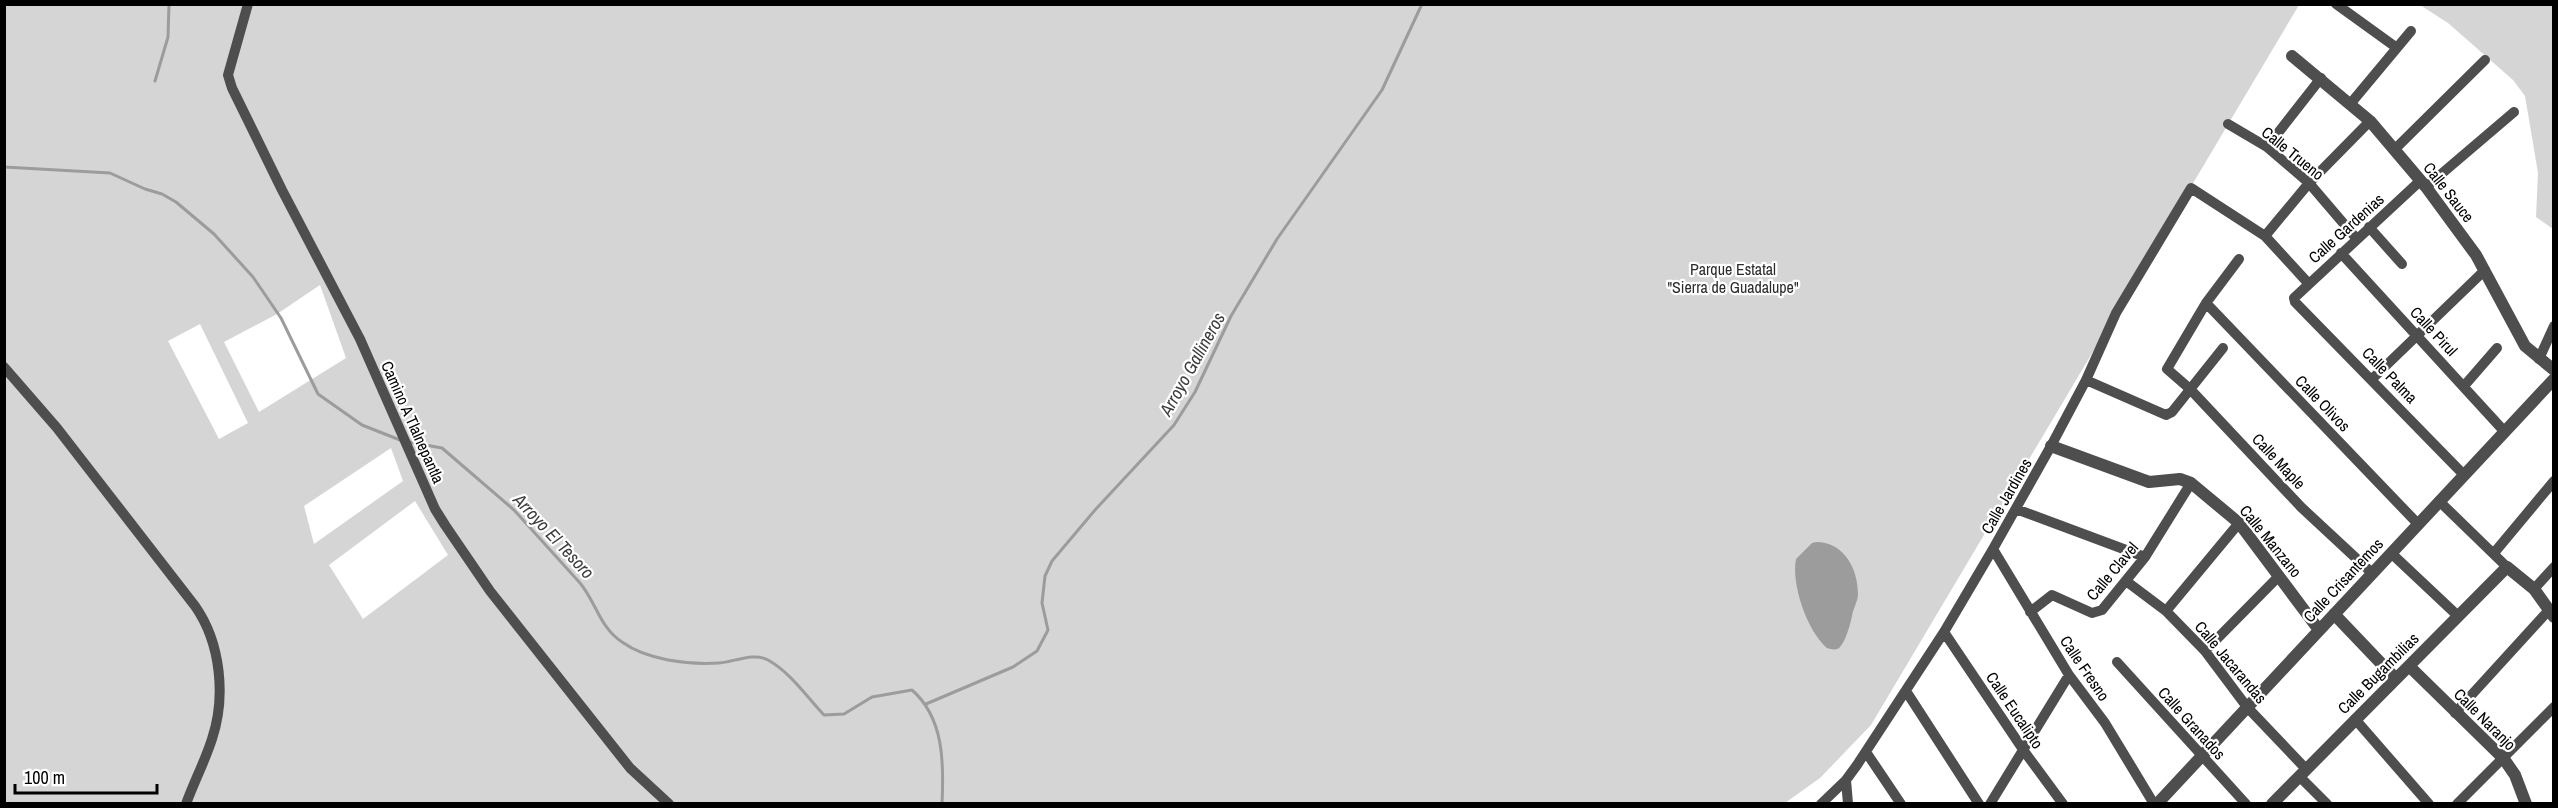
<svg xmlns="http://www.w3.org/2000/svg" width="2558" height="808" viewBox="0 0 2558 808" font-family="'Archivo Narrow',sans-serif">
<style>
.green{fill:#d5d5d5;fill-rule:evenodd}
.water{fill:#9c9c9c}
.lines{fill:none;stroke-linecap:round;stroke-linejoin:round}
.stream{stroke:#9c9c9c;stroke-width:3}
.minor{stroke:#4e4e4e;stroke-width:10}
.tertiary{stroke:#4e4e4e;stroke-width:12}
.labels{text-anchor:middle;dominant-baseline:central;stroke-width:4.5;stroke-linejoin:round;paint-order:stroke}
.street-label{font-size:16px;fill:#000;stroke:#fff}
.park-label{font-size:16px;fill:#2c2c2c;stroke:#fff}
.water-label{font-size:18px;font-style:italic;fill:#3d3d3d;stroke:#fff}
</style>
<rect width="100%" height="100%" fill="#fff"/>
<path class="green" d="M5,5H2299L1871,725L1820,778L1785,803L5,804ZM320,285L346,358L259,412L224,342L277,314ZM200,324L248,423L219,439L168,341ZM391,448L403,481L314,544L304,506ZM415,501L448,555L363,619L329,565Z
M2420,5H2553V229L2536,217L2538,173L2525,96L2513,80L2448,23Z"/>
<path class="water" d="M1816,542C1845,542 1858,570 1858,594C1858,601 1853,609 1852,616C1850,625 1846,640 1840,647C1837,651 1831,649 1827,648C1807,631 1791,584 1796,559L1812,543Z"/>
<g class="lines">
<path class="stream" d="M155,81L168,37L169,4
M4,167L110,173L145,189L162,194L176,202L214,234L253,277L281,318L318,394L362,425L400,440
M409,442L442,448L514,510L580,583C596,602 600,628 622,642C647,660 688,665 719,663C734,662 754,652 768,660C790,672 807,697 824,715L844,714L872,697L912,690C944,718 944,763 942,804
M926,704L1013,667L1037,651L1048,630L1042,603L1045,576L1052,561L1095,510L1174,425L1195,392L1231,316L1277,239L1382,90L1422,4"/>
<path class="minor" d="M248,4L228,75L232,88L282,190L360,339L435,509L445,525L490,591L630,768L669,804
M2336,4L2397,48
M2351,103L2411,31
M2228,124L2267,147L2309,183L2356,238
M2267,147L2321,78
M2394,150L2485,60
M2420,181L2294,298L2295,302L2464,475
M2426,187L2514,112
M2369,227L2402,264
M2265,236L2309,183L2370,121
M2341,253L2504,431
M2239,259L2206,303L2167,369L2190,389L2301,507L2372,573
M2206,303L2418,524
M2539,359L2554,326
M4,367L57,428L195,606C221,643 226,697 212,739C205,761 194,782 186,804
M2372,379L2485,270
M2086,380L2166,415L2172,412L2223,348
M2464,386L2497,348
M2439,501L2507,567
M2016,509L2145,557
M1993,549L2069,675L2105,723L2154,804
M2391,553L2458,616
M2494,553L2554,481
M2126,581L2166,611L2205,651L2247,707L2306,769
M2534,589L2554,567
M2166,611L2239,523
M2030,612L2052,595L2092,613L2102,610L2145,557L2191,483
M1944,632L2024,751L2063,804
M2205,651L2279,576
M2117,662L2246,804
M1906,691L1979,804
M2455,713L2549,610
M2355,719L2429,804
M1866,752L1901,804
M2299,776L2327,804
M1846,780L1848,804
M1821,804L1846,780L1857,765L1944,632L1993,549L2051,446L2086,380L2116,313L2191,188L2265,236L2308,283
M1990,804L2069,675
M2457,804L2554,707"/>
<path class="tertiary" d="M2292,56L2370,121L2426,187L2476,255L2525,346L2554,370
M2051,446L2149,482L2180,479L2191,483L2239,523L2319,630
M2334,614L2396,679
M2409,666L2504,759L2515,775L2526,804
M2157,804L2554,379
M2272,804L2507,567L2534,589L2554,617"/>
</g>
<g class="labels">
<g class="street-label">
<text transform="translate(2293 153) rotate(39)">Calle Trueno</text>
<text transform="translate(2449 192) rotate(52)">Calle Sauce</text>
<text transform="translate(2346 228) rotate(-42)">Calle Gardenias</text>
<text transform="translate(2434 331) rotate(47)">Calle Pirul</text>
<text transform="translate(2390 375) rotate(46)">Calle Palma</text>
<text transform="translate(2323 403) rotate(46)">Calle Olivos</text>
<text transform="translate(413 422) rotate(66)">Camino A Tlalnepantla</text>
<text transform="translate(2279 461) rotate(47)">Calle Maple</text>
<text transform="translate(2006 496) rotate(-60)">Calle Jardines</text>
<text transform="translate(2271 541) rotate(51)">Calle Manzano</text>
<text transform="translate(2112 571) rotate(-50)">Calle Clavel</text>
<text transform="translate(2343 580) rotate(-47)">Calle Crisantemos</text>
<text transform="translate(2231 662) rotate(50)">Calle Jacarandas</text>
<text transform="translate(2085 668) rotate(56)">Calle Fresno</text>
<text transform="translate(2378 673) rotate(-45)">Calle Bugambilias</text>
<text transform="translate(2015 710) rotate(56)">Calle Eucalipto</text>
<text transform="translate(2485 719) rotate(45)">Calle Naranjo</text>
<text transform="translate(2192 723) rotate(48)">Calle Granados</text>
</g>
<g class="park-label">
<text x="1733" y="269">Parque Estatal<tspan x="1733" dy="18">"Sierra de Guadalupe"</tspan></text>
</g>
<g class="water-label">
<text transform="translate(1192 364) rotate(-61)">Arroyo Gallineros</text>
<text transform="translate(554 536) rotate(47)">Arroyo El Tesoro</text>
</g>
</g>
<rect width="2558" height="808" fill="none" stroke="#000000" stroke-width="12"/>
<path d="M15 784v9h142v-9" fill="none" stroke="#000000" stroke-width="3"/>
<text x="24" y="784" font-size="18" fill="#000000" stroke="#ffffff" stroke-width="4.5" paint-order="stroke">100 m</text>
</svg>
